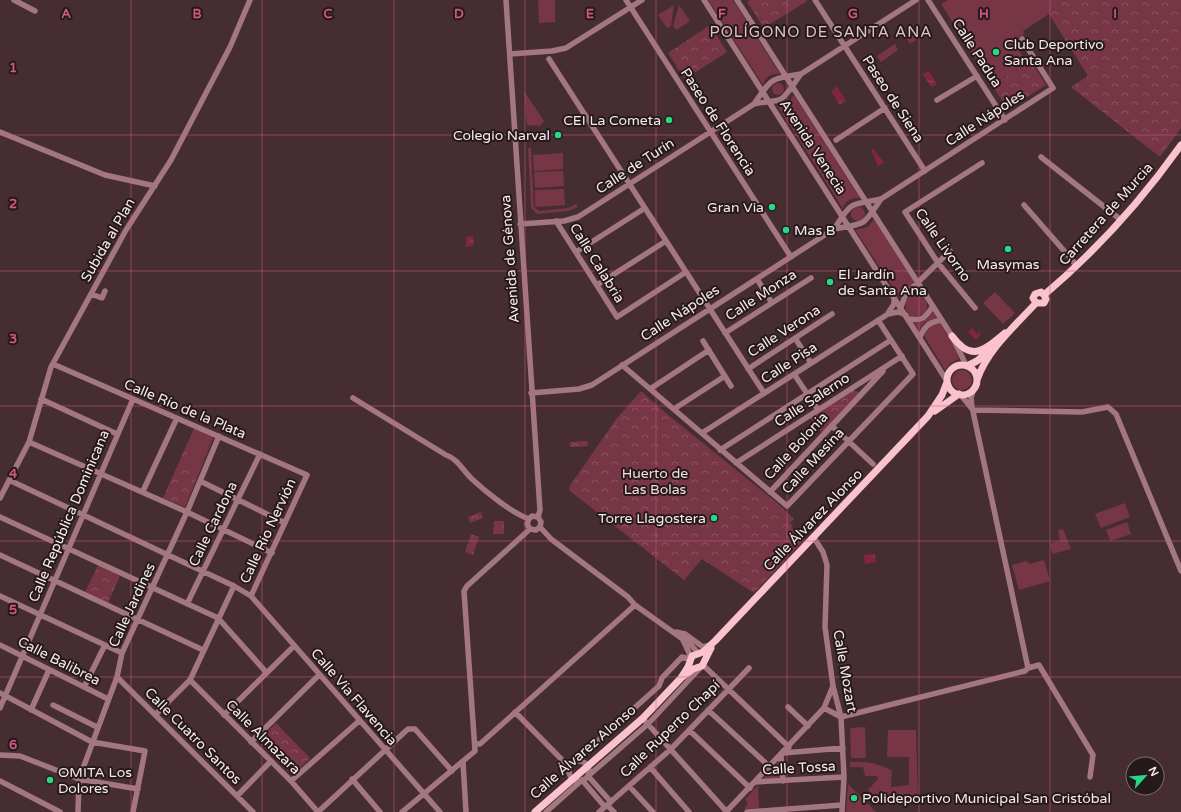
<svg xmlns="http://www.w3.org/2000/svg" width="1181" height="812" viewBox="0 0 1181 812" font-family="'Varela Round',sans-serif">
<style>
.green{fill:#763646}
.forest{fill:url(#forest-crowns);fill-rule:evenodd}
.water{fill:url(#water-ripples)}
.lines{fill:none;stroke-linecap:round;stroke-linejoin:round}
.minor{stroke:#a3777f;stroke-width:5.5}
.major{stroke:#f9c2cd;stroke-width:7}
.grid{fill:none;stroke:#d25786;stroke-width:1;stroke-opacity:0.55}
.poi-dot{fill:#28d885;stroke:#25191b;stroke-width:1.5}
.labels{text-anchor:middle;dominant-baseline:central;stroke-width:4;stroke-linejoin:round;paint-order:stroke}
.poi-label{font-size:14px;fill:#f9e9ec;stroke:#25191b;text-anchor:start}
.street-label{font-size:14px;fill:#f9e9ec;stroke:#25191b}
.park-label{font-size:14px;fill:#f5dade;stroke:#25191b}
.neighbourhood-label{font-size:15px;letter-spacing:1px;fill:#e2c2c8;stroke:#25191b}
.grid-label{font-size:13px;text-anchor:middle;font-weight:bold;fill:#d25786;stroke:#25191b;stroke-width:4;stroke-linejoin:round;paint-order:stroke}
</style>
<defs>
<pattern id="forest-crowns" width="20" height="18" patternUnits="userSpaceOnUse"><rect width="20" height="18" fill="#763646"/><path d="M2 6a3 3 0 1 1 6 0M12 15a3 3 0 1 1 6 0" fill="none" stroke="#8a5361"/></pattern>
<pattern id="water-ripples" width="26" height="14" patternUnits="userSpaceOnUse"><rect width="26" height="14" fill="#802641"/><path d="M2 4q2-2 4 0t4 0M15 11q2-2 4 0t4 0" fill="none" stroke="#93465d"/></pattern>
</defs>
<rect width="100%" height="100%" fill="#462d32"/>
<path class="green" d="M538,0H555V22L539,23Z
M708,0H733L780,74C771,73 766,76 763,85Z
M948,0H1062L1049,14L1023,31L1024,34L1013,41L1027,63L992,85L941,4Z
M674,5L671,26L667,28L658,15Z
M679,5L690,21L676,30L673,26Z
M916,30L920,37L910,44L906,37Z
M895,44L898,50L881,62L877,56Z
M772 89a6 6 0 1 1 12 0a6 6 0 1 1-12 0Z
M524,91L544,121L540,126L527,125Z
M794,95L860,198C851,198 845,200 843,209L777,105L787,104Z
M528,148H531L534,207L539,211L568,208L576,204L578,207L568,211L537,214L531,208Z
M563,153V169L534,171L533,155Z
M563,171L564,186L535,188L534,172Z
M564,189L565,205L535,207V190Z
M851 214a7 7 0 1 1 14 0a7 7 0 1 1-14 0Z
M874,219L914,282L900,298L855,230L868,227Z
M917,288C923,296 932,304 924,314L912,317C899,307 908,295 917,288Z
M995,292L1015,313L1003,324L983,303Z
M932,311L937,319L924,323L919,331L914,323L928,318Z
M936,324H941L955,347L959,359L951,363L945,370L924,336L928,327Z
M952 380a10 10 0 1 1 20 0a10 10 0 1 1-20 0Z
M198,428L214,435L203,460L188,453Z
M187,453L203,460L199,470L183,462Z
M1125,503L1130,517L1101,528L1095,514Z
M1127,522L1131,534L1110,541L1106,530Z
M1063,529L1071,549L1052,554L1050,543L1060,541L1058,530Z
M1044,560L1050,581L1019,590L1012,565L1026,561L1030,564Z
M865,727L866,758H851L850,728Z
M888,730H916L918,803L885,805L868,790L878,779L877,776H865L863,767H850V762C866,761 878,763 892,771L891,787L909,785V757H887Z
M779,761L780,778L763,779Z
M848,784L876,812H846Z
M758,785L759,808L744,809L748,803L745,800Z"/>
<path class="forest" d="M750,0H806L807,1L764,28L747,2Z
M1062,0H1181V128L1160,157L1071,87L1088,76L1049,14Z
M710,25L727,52L685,79L668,53Z
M1029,62L1030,65L1033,64L1046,85L1011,107L1005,105L992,85Z
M853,390L858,392L859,395L822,433L810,418Z
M641,391L661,409L777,503L794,519L790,523L793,526L791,528L806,538L754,593L702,559L684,580L570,491L569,487L617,418Z
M195,426L215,434L185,507L163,498ZM198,428L214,435L203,460L188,453ZM187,454L203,460L199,469L183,462Z
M587,441L588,446L570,447V442Z
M481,512L483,518L470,523L468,517Z
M494,521H504V534H493Z
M471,534L479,537L473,555L465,552Z
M98,565L120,576L108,603L85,592Z
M276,723L310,758L293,776L258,741Z"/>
<path class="water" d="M929,71L937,84L931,87L923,74Z
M837,87L846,101L840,105L831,91Z
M873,149L884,162L878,166L871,150Z
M473,236L474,245L466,247V237Z
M972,328L978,335V332L981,334L976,340L968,332Z
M875,554L876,562L865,564L864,555Z"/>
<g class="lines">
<path class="minor" d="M14,0L35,11
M506,0L540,510L538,517
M626,0L791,257
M704,0L947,381
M737,0L952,336L966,365
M815,0L925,171
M928,0L1005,120
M510,54L552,51L566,48L642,0
M549,59L764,393
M937,100L977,76
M754,104C772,78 769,79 801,74
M0,132L105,175L155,186
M836,140L885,108
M1041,157L1121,220
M1024,205L1073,261L1076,266
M556,221L617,317L686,272
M520,224L564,221L578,217L754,104C762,102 771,102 779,100C787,97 795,81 801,74L916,0
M834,229C853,200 848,206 881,199L1053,88L1022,39
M576,252L645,208
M757,279L772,303
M597,285L666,241
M91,294L102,298L105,291
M901,307L905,296L910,290L950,251
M975,308L938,263L905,212L982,163
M888,313L894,304V296
M909,319C923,321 925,318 933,306
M725,333L811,278
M920,337C925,325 930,322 942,320
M795,338L811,363
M703,341L731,386
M53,364L307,475L251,596
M622,365L787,506L913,374L878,320
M748,369L832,314
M794,374L818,410
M974,388L971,398L972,407L1028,668
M650,389L709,350
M531,393L579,389L592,385L834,229C867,223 862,227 881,199
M960,394L973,410L1082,412L1108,407L1116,414L1181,571
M353,398L446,455C458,459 463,471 473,480C486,492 512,513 529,519L532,516L538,517L541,522L540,527L536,530L530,529L527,524L529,519
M41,399L117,434
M674,409L725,376
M832,426L873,464
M702,433L888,314L898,312L906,315
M29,442L187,512L272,553
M720,450L891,340
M736,463L902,356
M9,480L234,586L251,596L440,812
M200,481L285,523
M143,491L177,418
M770,492L883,371
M0,498L29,442L51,367L126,230L171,160L230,47L250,0
M0,517L218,618L266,672
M540,527L551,539L628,597L635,605L691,645L699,654
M814,538L823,552L827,565L825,627L833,686L841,717L844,777L842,812
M0,555L203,650
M0,596L122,653
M187,604L260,454
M676,632L685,634L703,647L710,645
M683,640L691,657
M0,645L108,699
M703,665L789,747
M117,677L253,812
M190,680L291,781L318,812
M833,686L824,708L841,717
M84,687L105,645
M0,693L92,742L145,751L133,812
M53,705L97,727
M788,707L808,726
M0,708L133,399
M31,710L49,670
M708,710L770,767
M515,712L570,768
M155,715L190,680L234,586
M224,715L294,646
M841,717L1025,671L1028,668L1039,665L1093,755L1090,777
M645,721L727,812
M689,730L750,788
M251,742L319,675
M475,744H480L635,605
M783,753L843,748
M0,755L20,756L79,779L138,789
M781,755L783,781
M581,761L583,754L659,686L662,678L682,657L690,659
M569 771a10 10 0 1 1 20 0a10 10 0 1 1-20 0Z
M463,762L466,812
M650,767L689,812
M352,779L380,812
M0,781L60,812
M291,781L359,721
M755,782L844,777
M629,786L653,812
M237,796L271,761
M611,802L588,776L648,724L702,666
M607,805L614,812
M78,812L79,779L117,677L122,653L187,512L219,436
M318,812L408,729H415L452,771
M402,812L475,751L464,591L467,586L530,529
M546,812L582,780L605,807
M599,812L671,749L749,668
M726,812L824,708
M747,812L842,805"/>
<path class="major" d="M1044,295C1096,251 1142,200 1181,145
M1036,303L1033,298L1035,294L1041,292L1044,295
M1036,303H1044L1046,299L1044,295
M952,336C972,363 984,350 1005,333
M947 380a15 15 0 1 1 30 0a15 15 0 1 1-30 0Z
M967,366L977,361L990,350
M977,380C987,350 1015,326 1036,303
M935,411L959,394
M681,678L688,667L692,656L703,652L715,641L928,416L942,395L947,382
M535,812L643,718L681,678L693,669L702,666L711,648"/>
</g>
<path class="grid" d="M131,0V812M262,0V812M394,0V812M525,0V812M656,0V812M787,0V812M919,0V812M1050,0V812M0,135H1181M0,271H1181M0,406H1181M0,541H1181M0,677H1181"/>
<g class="poi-dot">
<circle cx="996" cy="52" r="4"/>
<circle cx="669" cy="120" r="4"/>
<circle cx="558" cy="135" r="4"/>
<circle cx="772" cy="207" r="4"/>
<circle cx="786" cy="230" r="4"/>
<circle cx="1008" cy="249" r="4"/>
<circle cx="830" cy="282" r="4"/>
<circle cx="714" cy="518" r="4"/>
<circle cx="50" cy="780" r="4"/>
<circle cx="854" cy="798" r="4"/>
</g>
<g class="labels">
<g class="poi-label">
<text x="1004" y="44">Club Deportivo<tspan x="1004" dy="16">Santa Ana</tspan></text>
<text x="661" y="120" text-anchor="end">CEI La Cometa</text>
<text x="550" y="135" text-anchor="end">Colegio Narval</text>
<text x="764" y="207" text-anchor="end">Gran Via</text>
<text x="794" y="230">Mas B</text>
<text x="1008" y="264" text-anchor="middle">Masymas</text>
<text x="838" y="274">El Jardín<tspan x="838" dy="16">de Santa Ana</tspan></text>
<text x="706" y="518" text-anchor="end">Torre Llagostera</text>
<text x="58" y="772">OMITA Los<tspan x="58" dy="16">Dolores</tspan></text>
<text x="862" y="798">Polideportivo Municipal San Cristóbal</text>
</g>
<g class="street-label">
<text transform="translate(977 53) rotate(57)">Calle Padua</text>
<text transform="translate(893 99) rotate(57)">Paseo de Siena</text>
<text transform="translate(985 118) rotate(-33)">Calle Nápoles</text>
<text transform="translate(718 122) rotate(57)">Paseo de Florencia</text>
<text transform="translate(813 147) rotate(57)">Avenida Venecia</text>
<text transform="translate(635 166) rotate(-33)">Calle de Turín</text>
<text transform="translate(1106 214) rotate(-48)">Carretera de Murcia</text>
<text transform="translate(108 240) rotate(-60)">Subida al Plan</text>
<text transform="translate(943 245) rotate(55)">Calle Livorno</text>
<text transform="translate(510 259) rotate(-94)">Avenida de Génova</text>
<text transform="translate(597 263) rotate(58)">Calle Calabria</text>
<text transform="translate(761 295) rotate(-33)">Calle Monza</text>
<text transform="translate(680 313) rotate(-33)">Calle Nápoles</text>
<text transform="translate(784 331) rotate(-33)">Calle Verona</text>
<text transform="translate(789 363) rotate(-33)">Calle Pisa</text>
<text transform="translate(812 400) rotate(-33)">Calle Salerno</text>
<text transform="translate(185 409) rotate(23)">Calle Río de la Plata</text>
<text transform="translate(796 446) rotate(-47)">Calle Bolonia</text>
<text transform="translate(813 461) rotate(-47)">Calle Mesina</text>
<text transform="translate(69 516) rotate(-67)">Calle República Dominicana</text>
<text transform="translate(813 520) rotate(-46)">Calle Álvarez Alonso</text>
<text transform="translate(213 524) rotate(-64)">Calle Cardona</text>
<text transform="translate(268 531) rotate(-65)">Calle Río Nervión</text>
<text transform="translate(132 605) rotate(-65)">Calle Jardines</text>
<text transform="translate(59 661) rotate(27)">Calle Balibrea</text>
<text transform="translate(845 671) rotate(80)">Calle Mozart</text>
<text transform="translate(354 697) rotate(49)">Calle Vía Flavencia</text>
<text transform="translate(670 729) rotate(-44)">Calle Ruperto Chapí</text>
<text transform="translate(193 736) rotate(45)">Calle Cuatro Santos</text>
<text transform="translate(263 737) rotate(45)">Calle Almazara</text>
<text transform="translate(583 752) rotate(-41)">Calle Álvarez Alonso</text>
<text transform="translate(799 768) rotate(-3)">Calle Tossa</text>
</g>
<g class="park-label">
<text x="655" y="473">Huerto de<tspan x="655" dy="16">Las Bolas</tspan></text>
</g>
<g class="neighbourhood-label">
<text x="821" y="32">POLÍGONO DE SANTA ANA</text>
</g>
</g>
<g class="grid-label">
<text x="66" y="18">A</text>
<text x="197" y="18">B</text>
<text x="328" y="18">C</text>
<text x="459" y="18">D</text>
<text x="590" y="18">E</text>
<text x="722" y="18">F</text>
<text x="853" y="18">G</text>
<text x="984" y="18">H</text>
<text x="1115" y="18">I</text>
<text x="13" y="72">1</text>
<text x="13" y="208">2</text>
<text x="13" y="343">3</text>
<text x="13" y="478">4</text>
<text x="13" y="614">5</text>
<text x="13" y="749">6</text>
</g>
<g transform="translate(1145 776) rotate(63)"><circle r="19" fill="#25191b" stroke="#7a6c6f"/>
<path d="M0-3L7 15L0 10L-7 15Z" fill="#28d885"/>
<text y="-6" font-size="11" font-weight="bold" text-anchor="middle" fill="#f9e9ec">N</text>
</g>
</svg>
